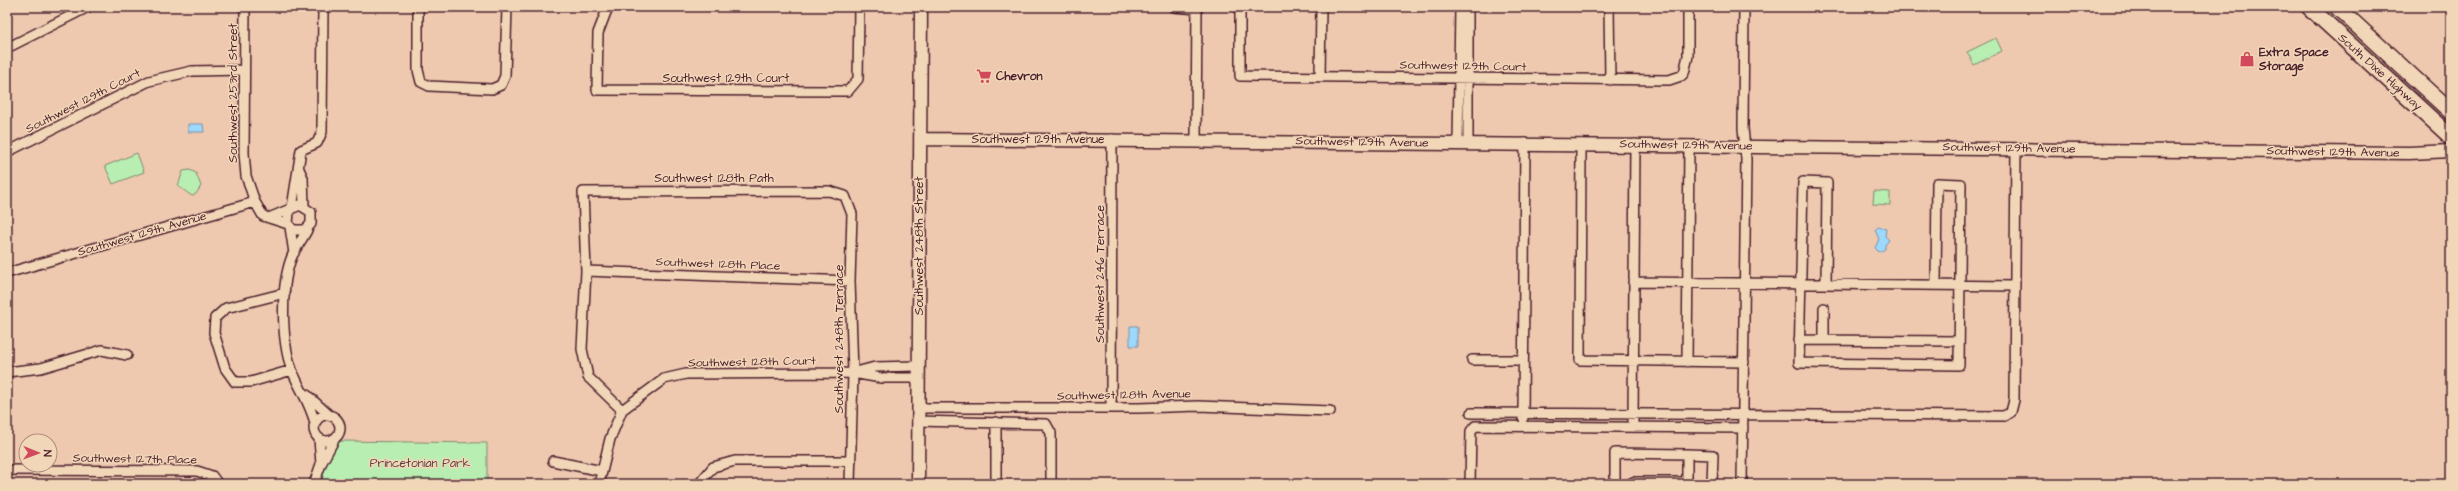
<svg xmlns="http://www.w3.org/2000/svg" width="2458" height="491" viewBox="0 0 2458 491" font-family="'Architects Daughter',sans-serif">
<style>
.green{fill:#b8eeb1;stroke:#81866e}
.water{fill:#9cd9fd;stroke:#7b8fa9}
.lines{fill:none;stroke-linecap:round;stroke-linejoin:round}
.minor-casing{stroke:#4a1f2b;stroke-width:12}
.tertiary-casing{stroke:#4a1f2b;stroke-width:15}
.trunk-casing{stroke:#4a1f2b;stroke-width:18}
.minor{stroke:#f2d6b8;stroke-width:9}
.tertiary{stroke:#f2d6b8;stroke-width:12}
.trunk{stroke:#f2d6b8;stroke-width:15}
.labels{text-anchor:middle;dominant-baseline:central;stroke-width:3;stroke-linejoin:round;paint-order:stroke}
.poi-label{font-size:12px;font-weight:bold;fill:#4a1f2b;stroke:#f2d6b8;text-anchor:start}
.street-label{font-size:12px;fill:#4a1f2b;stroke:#f2d6b8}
.park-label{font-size:12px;fill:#5a3e3f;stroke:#f2d6b8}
</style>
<rect width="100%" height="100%" fill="#eec9b0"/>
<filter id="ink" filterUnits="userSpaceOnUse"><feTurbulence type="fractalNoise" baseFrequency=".025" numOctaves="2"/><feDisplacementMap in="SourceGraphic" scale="8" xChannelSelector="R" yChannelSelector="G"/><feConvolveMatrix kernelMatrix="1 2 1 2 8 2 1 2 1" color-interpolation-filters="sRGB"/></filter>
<g filter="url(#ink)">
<path class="green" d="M1996,38L2002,51L1974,65L1967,52Z
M137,153L144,172L113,184L105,166Z
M190,170L196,173L201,186L196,194L192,196L178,186L183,171Z
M1874,191L1890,192V205L1873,204Z
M340,441L487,443V484H321L325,467Z"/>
<path class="water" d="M188,124H203L204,132H188Z
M1878,227L1886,229L1885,236L1889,240L1885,245V249L1879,252L1875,248L1879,239L1875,230Z
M1130,326H1138V346H1130Z"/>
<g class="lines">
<g class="minor-casing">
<path id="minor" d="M245,7L244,153L246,176L255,202
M418,7V70L421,82L429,86L492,89L501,85L505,76L507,7
M608,7L598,33L597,90L848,91L858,79L859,7
M1174,7L1197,9
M1240,7V76L1669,80L1681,76L1684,73L1688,56V7
M1609,7L1610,80
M7,48L88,7
M1320,77L1321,7
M1196,140L1197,7
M1458,143L1460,7
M1468,143V7
M1581,144L1580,360L1744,362
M7,152L149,81L192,71L244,70
M299,169L303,178L304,206
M292,208L301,150L317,143L322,132L323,7
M269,218L300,205L311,212V224L305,230H293L288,224L289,212
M290,227L294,253
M308,228C304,237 297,246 293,254C280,283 281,340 292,370C299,388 310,403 315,423
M586,271L850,281
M7,273L255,202L263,216L288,224
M1633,282L2015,286
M1826,284L1827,183L1803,182L1799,363L1959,365L1961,184L1937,183L1936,285
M285,293L226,308L215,318L214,333L225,368L235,382H251L292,370
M1799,340L1959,341
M1824,340V308
M1472,360H1523
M1687,362L1689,145
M7,372L41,368L102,350L127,355
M856,372L875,367L918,366
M307,395L329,415
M918,408H1139L1198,406L1330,411
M1111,408L1112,139
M622,410L588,377L582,349L586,271L583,192L829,191L845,196L852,214L850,281L853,373L850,484
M1471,413L2004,416L2011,412L2014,400L2016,148
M314 428a13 13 0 1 1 26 0a13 13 0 1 1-26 0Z
M1523,418L1525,143
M917,421L1046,424L1051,433V484
M1633,421L1635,144
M319,439L321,464
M553,461L602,471
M7,470L197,471L212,476L218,484
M314,484L321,464L335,438
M599,484L610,439L622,410L664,379L686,374L853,373L881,378H918
M699,484L713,467L735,461H851
M996,484V422
M1470,484L1471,431L1475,426L1743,428
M1615,484V453L1687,454
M1630,484L1633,482H1687
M1687,484V454L1713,455L1712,484
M1742,484L1746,159L1743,128L1744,7"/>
</g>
<g class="tertiary-casing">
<path id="tertiary" d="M920,139L2409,153L2451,151
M918,484L921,7"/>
</g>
<g class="trunk-casing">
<path id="trunk" d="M2309,7L2451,137
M2337,7L2451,112"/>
</g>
<use href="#minor" class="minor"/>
<use href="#tertiary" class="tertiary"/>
<use href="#trunk" class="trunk"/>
</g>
</g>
<defs>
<g id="shop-bare" transform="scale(1.2)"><path d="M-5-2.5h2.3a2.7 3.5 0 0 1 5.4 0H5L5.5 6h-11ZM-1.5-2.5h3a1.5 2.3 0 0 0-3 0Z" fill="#d1495b" stroke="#f2d6b8" stroke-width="2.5" paint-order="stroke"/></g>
<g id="supermarket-bare" transform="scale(1.2)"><path d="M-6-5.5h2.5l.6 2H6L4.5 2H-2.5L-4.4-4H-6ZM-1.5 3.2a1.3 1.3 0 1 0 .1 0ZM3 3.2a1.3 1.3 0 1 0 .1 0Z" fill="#d1495b" stroke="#f2d6b8" stroke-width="2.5" paint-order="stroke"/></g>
</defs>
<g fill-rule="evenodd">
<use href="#shop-bare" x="2247" y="59"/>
<use href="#supermarket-bare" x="984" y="76"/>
</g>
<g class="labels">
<g class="poi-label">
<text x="2259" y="52">Extra Space<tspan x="2259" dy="14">Storage</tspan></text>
<text x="996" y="76">Chevron</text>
</g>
<g class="street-label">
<text transform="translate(1463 66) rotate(1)">Southwest 129th Court</text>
<text transform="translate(2380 72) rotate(42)">South Dixie Highway</text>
<text x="726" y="78">Southwest 129th Court</text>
<text transform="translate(233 93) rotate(-90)">Southwest 253rd Street</text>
<text transform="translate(83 101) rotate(-27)">Southwest 129th Court</text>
<text x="1038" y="139">Southwest 129th Avenue</text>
<text transform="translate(1362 142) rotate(1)">Southwest 129th Avenue</text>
<text transform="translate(1686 145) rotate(1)">Southwest 129th Avenue</text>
<text transform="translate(2009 148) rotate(1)">Southwest 129th Avenue</text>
<text transform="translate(2333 152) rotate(1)">Southwest 129th Avenue</text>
<text x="714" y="178">Southwest 128th Path</text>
<text transform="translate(142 234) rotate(-16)">Southwest 129th Avenue</text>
<text transform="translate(919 246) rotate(-90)">Southwest 248th Street</text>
<text transform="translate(718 264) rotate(2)">Southwest 128th Place</text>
<text transform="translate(1100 274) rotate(-90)">Southwest 246 Terrace</text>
<text transform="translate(839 339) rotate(-90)">Southwest 248th Terrace</text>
<text transform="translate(752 362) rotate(-1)">Southwest 128th Court</text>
<text transform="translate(1124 395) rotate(-1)">Southwest 128th Avenue</text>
<text transform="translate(135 459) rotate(1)">Southwest 127th Place</text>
</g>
<g class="park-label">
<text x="420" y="463">Princetonian Park</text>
</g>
</g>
<rect width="2458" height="491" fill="none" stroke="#f2d6b8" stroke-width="24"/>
<rect x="12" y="12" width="2434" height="467" fill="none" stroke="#4a1f2b" stroke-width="1.5" filter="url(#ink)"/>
<g transform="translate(38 453) rotate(91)"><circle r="19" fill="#f2d6b8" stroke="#af8d80"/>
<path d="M0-3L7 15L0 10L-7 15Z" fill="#d1495b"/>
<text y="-6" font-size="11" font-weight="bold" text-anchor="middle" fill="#4a1f2b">N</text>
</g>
</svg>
